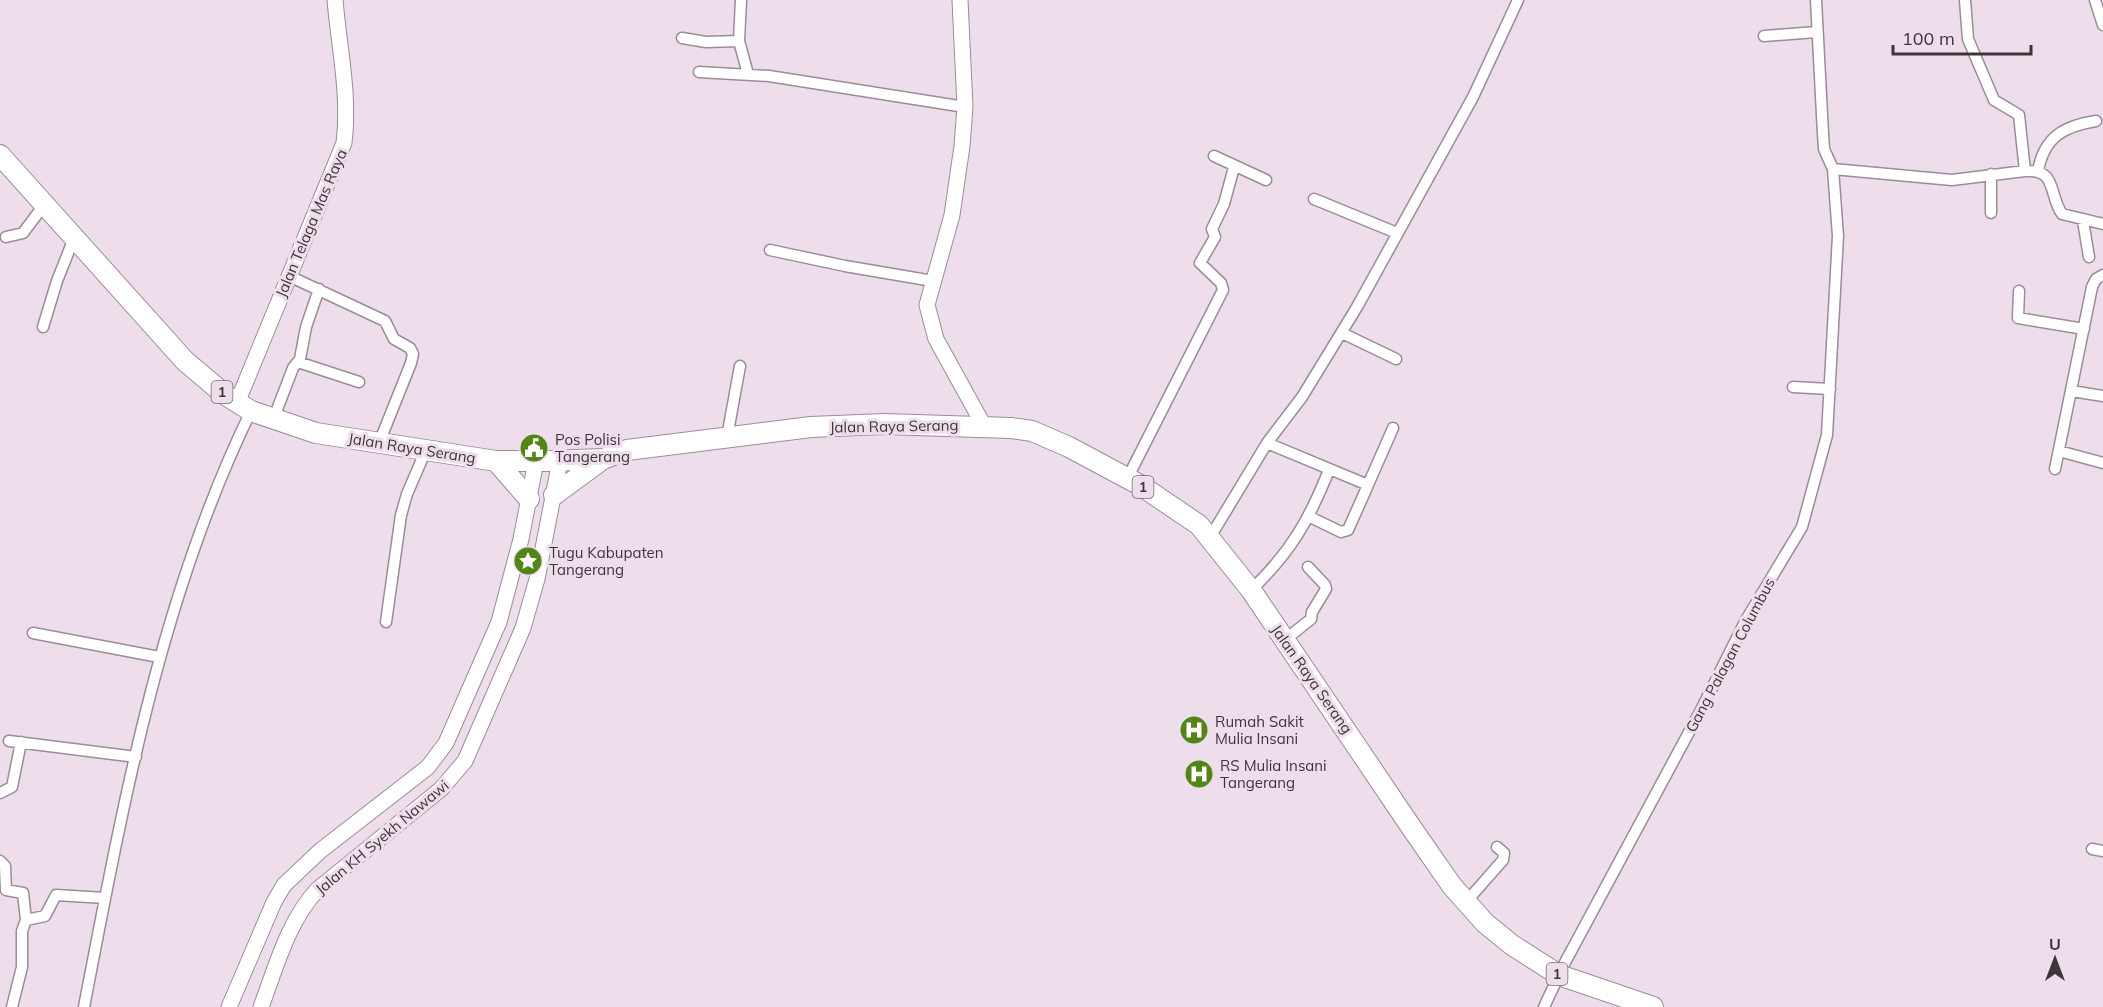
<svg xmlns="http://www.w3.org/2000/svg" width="2103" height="1007" viewBox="0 0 2103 1007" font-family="Mulish,sans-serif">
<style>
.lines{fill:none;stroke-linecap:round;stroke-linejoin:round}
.street-casing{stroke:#9b8c98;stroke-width:13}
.secondary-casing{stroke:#9b8c98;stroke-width:17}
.highway-casing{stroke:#9b8c98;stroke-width:22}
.street{stroke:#fff;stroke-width:10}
.secondary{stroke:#fff;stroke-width:15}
.highway{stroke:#fff;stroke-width:20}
.labels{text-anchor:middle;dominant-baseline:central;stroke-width:6;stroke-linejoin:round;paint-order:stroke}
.shield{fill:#eedeeb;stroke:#716870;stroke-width:1.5}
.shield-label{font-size:14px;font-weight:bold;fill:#3c363b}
.street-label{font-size:15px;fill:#3c363b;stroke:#eedeeb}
.poi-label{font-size:15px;fill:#3c363b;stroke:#eedeeb;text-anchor:start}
</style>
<rect width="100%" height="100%" fill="#eedeeb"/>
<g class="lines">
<g class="street-casing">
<path id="street" d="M741,0L739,41L748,74
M2095,0L2103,25
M1764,36L1816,32
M682,38L706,42L739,41
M699,72L769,76L965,107
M1214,156L1266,180
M1833,169L1952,180L2025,171L2019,115L1994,100L1968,39L1965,0
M2025,171C2058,169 2048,194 2062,214L2103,224
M2038,171C2044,137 2064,126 2096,121
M1314,199L1397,233
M1991,213V174
M2083,221L2089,257
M6,237L23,233L44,205
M770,250L845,266L933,281
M289,276L385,321L394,339L410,348L413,354L411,363L379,443
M2019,291L2018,318L2084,329
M43,327L57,281L74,238
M1342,333L1396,359
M298,362L359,382
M1793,387L1830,389
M2072,391L2103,396
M273,420L293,368L300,359L306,327L319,289
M727,437L740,366
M1267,443L1368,485L1393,428
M2059,451L2103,463
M2055,469L2092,287L2096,279L2103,275
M1127,479L1223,290L1221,283L1200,263L1215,237L1212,229L1224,204L1234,167
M1310,517L1341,532L1348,530L1368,485
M1209,539L1267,443L1302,397L1357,307L1473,97L1518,0
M1251,590C1291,552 1309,520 1329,470
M386,622L401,515L407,494L426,450
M33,633L159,657
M1286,639L1311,619L1312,612L1326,589L1325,585L1308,567
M9,741L136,757
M0,793L12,787L21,742
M2092,849L2103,851
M0,861L5,866L6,890L23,893L26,920
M1466,902L1503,860L1504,853L1497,847
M1562,968L1702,708L1746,620L1802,527L1827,435L1838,236L1833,169L1824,149L1823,134L1816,0
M12,1007L22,967V931L26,920L45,916L56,895L105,898
M84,1007C123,805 160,598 251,411
M1544,1007L1559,975"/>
</g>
<g class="secondary-casing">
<path id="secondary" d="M960,0L965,107L962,146L952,215L927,305L936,339L984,426
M237,403L344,143C350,95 339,48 335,0
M229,1007L274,902L284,885L320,851L428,767L446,743L499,622L521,539L536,461
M261,1007C276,967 288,921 318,889L441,789L465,761L523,628L537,579L560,461"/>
</g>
<g class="highway-casing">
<path id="highway" d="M0,155L185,361L224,394L251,411L316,433L496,461H550L603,459L627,450L811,427L884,424L1011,428L1032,431L1069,447L1140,485L1199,525L1251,590L1411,827L1452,886L1485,923L1512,945L1559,975L1653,1007
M496,461L529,499
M554,495L603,459"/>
</g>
<use href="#street" class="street"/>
<use href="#secondary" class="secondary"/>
<use href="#highway" class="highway"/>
</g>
<defs>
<g id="civic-disc" transform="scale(1.5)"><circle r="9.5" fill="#538416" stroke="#eedeeb"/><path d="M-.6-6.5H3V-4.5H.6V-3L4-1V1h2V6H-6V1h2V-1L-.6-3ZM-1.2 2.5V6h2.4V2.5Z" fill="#fff"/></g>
<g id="sight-disc" transform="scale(1.5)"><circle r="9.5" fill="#538416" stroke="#eedeeb"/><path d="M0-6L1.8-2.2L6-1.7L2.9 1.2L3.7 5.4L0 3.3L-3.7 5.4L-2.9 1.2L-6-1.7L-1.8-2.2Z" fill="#fff"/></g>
<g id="hospital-disc" transform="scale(1.5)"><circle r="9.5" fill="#538416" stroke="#eedeeb"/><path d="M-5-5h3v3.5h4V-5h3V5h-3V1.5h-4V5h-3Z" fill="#fff"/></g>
</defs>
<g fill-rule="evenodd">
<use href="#civic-disc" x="534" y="448"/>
<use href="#sight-disc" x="528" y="561"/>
<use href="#hospital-disc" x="1194" y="730"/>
<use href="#hospital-disc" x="1199" y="774"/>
</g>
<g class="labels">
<g class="shield">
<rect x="211.5" y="381" width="21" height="22" rx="4.5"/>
<rect x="1132.5" y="476" width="21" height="22" rx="4.5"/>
<rect x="1546.5" y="963" width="21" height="22" rx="4.5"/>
</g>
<g class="shield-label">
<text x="222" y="392">1</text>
<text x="1143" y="487">1</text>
<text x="1557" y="974">1</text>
</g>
<g class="street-label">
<text transform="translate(311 223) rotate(-67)">Jalan Telaga Mas Raya</text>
<text transform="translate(894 426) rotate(-1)">Jalan Raya Serang</text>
<text transform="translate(412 448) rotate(9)">Jalan Raya Serang</text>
<text transform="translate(1730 655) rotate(-62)">Gang Palagan Columbus</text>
<text transform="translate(1312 679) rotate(55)">Jalan Raya Serang</text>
<text transform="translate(382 837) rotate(-40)">Jalan KH Syekh Nawawi</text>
</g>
<g class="poi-label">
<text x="555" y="439">Pos Polisi<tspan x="555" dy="17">Tangerang</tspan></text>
<text x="549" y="552">Tugu Kabupaten<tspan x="549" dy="17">Tangerang</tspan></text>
<text x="1215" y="721">Rumah Sakit<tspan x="1215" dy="17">Mulia Insani</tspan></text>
<text x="1220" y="765">RS Mulia Insani<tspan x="1220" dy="17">Tangerang</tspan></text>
</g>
</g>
<g transform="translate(2055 959)" stroke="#eedeeb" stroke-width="4.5" paint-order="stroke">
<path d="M0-4.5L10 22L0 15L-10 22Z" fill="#3c363b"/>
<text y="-9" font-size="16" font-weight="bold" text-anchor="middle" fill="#3c363b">U</text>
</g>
<path d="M1893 45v9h138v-9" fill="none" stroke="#3c363b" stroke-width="3"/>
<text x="1902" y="45" font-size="18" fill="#3c363b" stroke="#eedeeb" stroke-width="4.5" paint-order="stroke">100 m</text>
</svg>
